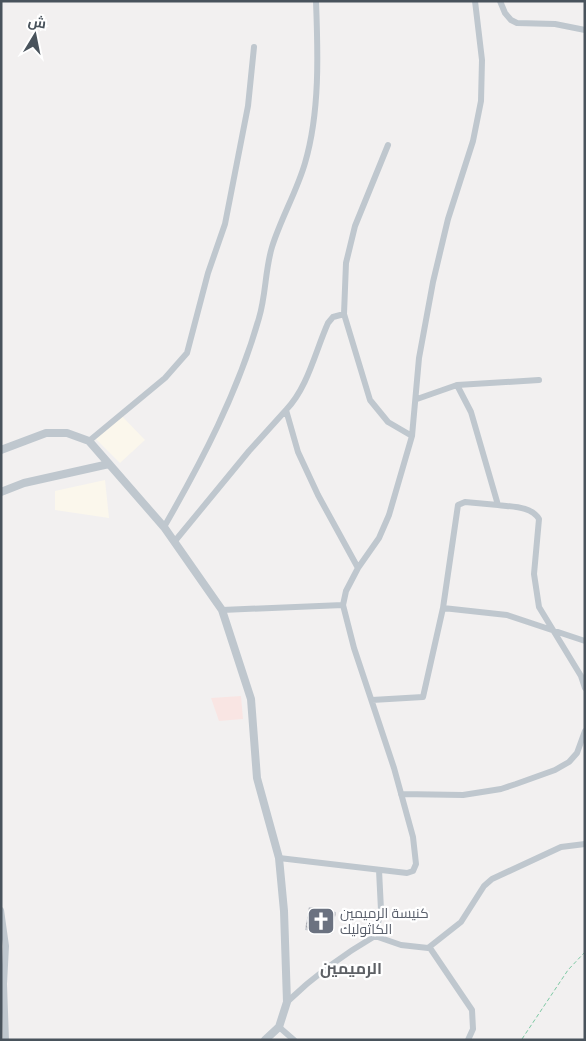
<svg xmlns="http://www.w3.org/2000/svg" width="586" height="1041" viewBox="0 0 586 1041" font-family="'Fira Sans Condensed',Cairo,sans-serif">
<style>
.commercial{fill:#fbf7ec}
.medical{fill:#f9e5e3}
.building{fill:url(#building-cross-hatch)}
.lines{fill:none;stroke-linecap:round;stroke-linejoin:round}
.path{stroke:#7dc8a3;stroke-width:1;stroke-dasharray:4 2.5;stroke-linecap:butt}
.minor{stroke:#bfc7ce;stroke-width:6}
.tertiary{stroke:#bfc7ce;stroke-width:8}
.labels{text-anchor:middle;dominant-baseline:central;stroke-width:4.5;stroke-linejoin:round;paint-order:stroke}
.worship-label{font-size:14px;fill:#5b616d;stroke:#fff;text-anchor:start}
.quarter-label{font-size:16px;font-weight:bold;fill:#5d6065;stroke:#fff}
</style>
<defs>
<pattern id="building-cross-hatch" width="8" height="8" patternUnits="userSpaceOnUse" patternTransform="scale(1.25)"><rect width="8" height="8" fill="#caccd2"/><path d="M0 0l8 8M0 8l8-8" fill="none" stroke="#a6a8ae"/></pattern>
</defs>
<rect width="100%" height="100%" fill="#f2f0f0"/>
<path class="commercial" d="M121,415L145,440L120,463L95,438Z
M105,480L109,518L55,510V491Z"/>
<path class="medical" d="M241,696L243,719L219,721L211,698Z"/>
<path class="building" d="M309,907L336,912L332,934L305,930Z"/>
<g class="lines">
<path class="path" d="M522,1039L568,970L585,952"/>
<path class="minor" d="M500,1L505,13L511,20L517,23L555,24L585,30
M344,314L346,263L355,226L388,145
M457,385L539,380
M417,399L457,385L471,412L498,505C512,507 531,506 539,519L534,574L539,607L581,676L585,688
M286,410C308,387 315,352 328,323L333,317L344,314L370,400L388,422L412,436
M89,441L165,378L187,353L208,273L225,224L248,106L254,47
M164,527C202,461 238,392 259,318C266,295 265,270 272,247C281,218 297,191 305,163C320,112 318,53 316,1
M175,541L249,451L286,410L298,452L318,495L358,568
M443,608L458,505L465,502L498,505
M222,610L343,605
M372,700L423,697L443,608L507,615L585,641
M401,794L463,795L501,789L516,784L555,770L569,762L577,753L585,731
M279,858L407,873L413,871L416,864L413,837L394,768L354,648L343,605L346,591L358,568L379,538L389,515L412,436L419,358L433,282L448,219L473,141L481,101L482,60L475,1
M1,910L6,946L4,984L6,1040
M375,936L401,945L428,948L461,922L484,886L492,879L561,847L585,844
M430,948L472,1010L473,1029L468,1040
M287,1002C313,977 344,954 375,936L381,910L379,870
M279,1027L294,1040"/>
<path class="tertiary" d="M1,450L46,433H67L89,441L164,527L222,610L251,699L257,778L279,858L284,911L287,1002L279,1027L265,1040
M1,492L24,483L109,464"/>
</g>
<defs>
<g id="church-square" transform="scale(1.4375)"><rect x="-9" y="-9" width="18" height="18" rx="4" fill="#6b7280" stroke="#fff"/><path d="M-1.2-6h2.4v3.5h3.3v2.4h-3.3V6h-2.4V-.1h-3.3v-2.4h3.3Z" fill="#fff"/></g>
</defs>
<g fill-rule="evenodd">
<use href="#church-square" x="321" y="921"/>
</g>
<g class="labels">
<g class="worship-label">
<text x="340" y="913">كنيسة الرميمين<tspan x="340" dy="16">الكاثوليك</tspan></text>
</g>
<g class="quarter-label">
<text x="351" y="968">الرميمين</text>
</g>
</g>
<rect width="586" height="1041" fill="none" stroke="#49535c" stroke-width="5"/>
<g transform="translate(35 35) rotate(10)" stroke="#ffffff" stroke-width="4" paint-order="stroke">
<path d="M0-4L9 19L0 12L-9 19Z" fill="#49535c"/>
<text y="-8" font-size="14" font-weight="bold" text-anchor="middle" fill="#49535c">ش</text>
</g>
</svg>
